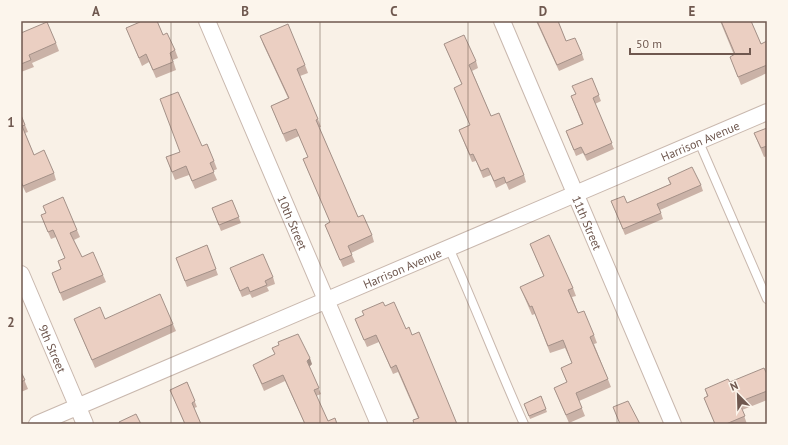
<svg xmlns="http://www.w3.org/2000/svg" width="788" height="445" viewBox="0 0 788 445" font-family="'PT Sans',sans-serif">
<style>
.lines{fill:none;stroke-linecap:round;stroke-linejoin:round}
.service-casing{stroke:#c9b8ae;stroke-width:10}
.minor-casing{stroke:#c9b8ae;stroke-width:18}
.service{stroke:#fff;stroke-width:8}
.minor{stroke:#fff;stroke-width:16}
.wall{fill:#cab2a7}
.shaded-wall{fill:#a49188}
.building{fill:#ebcfc2;stroke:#a49188}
.grid{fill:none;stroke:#6f584f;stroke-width:1;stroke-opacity:0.55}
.labels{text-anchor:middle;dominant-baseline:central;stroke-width:4;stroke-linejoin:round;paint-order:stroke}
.street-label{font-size:12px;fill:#6f584f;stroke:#fcf5ec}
.neatline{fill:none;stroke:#6f584f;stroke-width:1.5}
.grid-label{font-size:13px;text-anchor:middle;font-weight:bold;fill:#6f584f}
</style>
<rect width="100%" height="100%" fill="#f9f1e7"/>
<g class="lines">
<g class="service-casing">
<path id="service" d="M699,142L767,299
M449,248C475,306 498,366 524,424"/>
</g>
<g class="minor-casing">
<g id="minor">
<path id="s1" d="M207,21L379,424"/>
<path id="s2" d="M502,21L673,424"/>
<path id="s3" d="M21,274L85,424"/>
<path id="s4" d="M37,424L767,112"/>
</g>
</g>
<use href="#service" class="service"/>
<use href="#minor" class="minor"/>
</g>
<path class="wall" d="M140,21H157L163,35L175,50L178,58L173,60L176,70L156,78L149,62L142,66L126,28L140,22Z
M536,21H558L566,41L582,54L584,60L559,71Z
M720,21H751L761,44L767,41V73L741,85L730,57L734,55Z
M21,33L56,43L59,51L32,63L34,67L21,72Z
M260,36L305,65L308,73L300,76L318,119L321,127H319L358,217L372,235L374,242L351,253L355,262L343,267L325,225L330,222L303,159L308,157L299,136L286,142L271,106L288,98L263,44Z
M444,44L476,61L478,68L472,71L491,116L524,175L526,182L509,190L506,183L496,188L491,175L483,178L476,161L472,162L459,130L470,125L454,88L462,85Z
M592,78L601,101L595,104L614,149L587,161L583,153L576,156L566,131L582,124L571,96L575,94Z
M21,115L28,132L25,133L34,155L54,173L56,180L26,193L21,183Z
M767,128V156L764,157L754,133Z
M202,146L214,161L217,169L213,171L217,180L195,189L189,175L175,180L166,157Z
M668,178L701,185L703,191L660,210L663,219L625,235L611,201L627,203L670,184Z
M232,200L241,223L221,231L212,208Z
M43,206L77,230L80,237L74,240L82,257L103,275L106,282L63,301L52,273L61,269L58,261L65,258L56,237L51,239L44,223L41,215L46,213Z
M530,244L573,288L576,296L572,297L578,313L594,335L597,343L594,344L611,387L579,401L585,416L569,423L554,388L567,383L561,368L572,363L565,348L550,353L535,314L532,315L520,287L544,277Z
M207,245L218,275L187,287L176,258Z
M230,268L273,277L275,284L267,287L269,291L252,298L250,294L242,297Z
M385,306L406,329L457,424L418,418L398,372L393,374L379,342L367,347L355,319Z
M74,319H105L173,324L176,331L95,368Z
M272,348L312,364L309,367L321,394L316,396L328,421L337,424H305L285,381L264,391L253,365L275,354Z
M21,372L28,389L21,392Z
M767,374V400L742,410L747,424H715L704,398L707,396L705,389L730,382Z
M187,382L197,407L194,408L201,424H185L170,390Z
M541,396L547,412L530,419L524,404Z"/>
<path class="shaded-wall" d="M310,358L312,364L309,367L307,361Z"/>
<path class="building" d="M140,21H157L163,35L167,33L175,50L170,53L173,62L153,70L146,54L139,58L126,28L140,22Z
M537,21H558L566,41L575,38L582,54L557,65Z
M721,21H751L761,44L767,41V65L738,77L730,57L735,54Z
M47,22L56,43L29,55L31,60L21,64V33Z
M288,24L305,65L297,69L318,119L316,120L358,217L363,215L372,235L348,246L352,255L340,260L325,225L330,222L303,159L308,157L296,129L283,134L271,106L289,98L260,36Z
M464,35L476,61L469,65L491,116L499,113L524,175L506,183L504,177L494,181L488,168L481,171L473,154L470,155L459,130L470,125L454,88L462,84L444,44Z
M592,78L599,95L593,98L612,143L585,155L581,147L574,150L566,131L583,124L571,96L576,94L572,86Z
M178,92L202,146L207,144L214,161L210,163L214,172L192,181L186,166L172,172L166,157L180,152L160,99Z
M21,115L25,125L22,126L34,155L44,150L54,173L23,186L21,182Z
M767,128V146L761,148L754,133Z
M692,167L701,185L657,204L661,213L623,229L611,201L624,196L627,203L671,184L668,178Z
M63,197L77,230L70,233L82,257L93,252L103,275L60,293L52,273L61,269L58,261L65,258L53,230L48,232L41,215L46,213L43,206Z
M232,200L239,217L219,225L212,208Z
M549,235L573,288L568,290L578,313L584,311L594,335L590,337L608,379L576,393L582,408L566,415L554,388L567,382L561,368L572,363L563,340L548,346L532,306L530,307L520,287L544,276L530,244Z
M207,245L216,269L185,281L176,258Z
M263,254L273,277L265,281L267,285L250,292L248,287L240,291L230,268Z
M160,294L173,324L92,360L74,319L100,307L105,319Z
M383,302L385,306L394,302L406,329L409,327L412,335L419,332L457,424H414L413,420L419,418L396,365L391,368L376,335L364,340L355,319L364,315L362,311Z
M298,334L310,358L307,361L319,388L314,390L328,421L335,418L337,424H305L283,375L262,384L253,365L275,354L272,348L279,345L278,342Z
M764,368L767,374V391L739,402L745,416L726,424H715L704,398L708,396L705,389L728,379L730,382Z
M21,372L25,380L21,382Z
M187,382L195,401L192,403L201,424H185L170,390Z
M541,396L546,409L529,416L524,404Z
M628,401L640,424H620L613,407Z
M136,414L141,424H120L119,422Z"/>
<path class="grid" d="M171,21V424M320,21V424M468,21V424M617,21V424M21,222H767"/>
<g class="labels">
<g class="street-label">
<text stroke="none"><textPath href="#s4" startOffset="721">Harrison Avenue</textPath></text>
<text stroke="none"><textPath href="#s1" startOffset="219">10th Street</textPath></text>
<text stroke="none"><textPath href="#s2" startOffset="219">11th Street</textPath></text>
<text stroke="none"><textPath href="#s4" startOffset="397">Harrison Avenue</textPath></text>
<text stroke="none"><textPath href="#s3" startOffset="81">9th Street</textPath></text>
</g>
</g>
<rect width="788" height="445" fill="none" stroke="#fcf5ec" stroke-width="44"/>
<g transform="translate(738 395) rotate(337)" stroke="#fcf5ec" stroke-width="3" paint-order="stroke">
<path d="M0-3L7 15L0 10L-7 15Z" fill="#6f584f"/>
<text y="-6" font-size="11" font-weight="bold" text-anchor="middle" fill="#6f584f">N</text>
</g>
<path d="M630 48v6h120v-6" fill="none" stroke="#6f584f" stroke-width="2"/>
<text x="636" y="48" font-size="12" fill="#6f584f" stroke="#fcf5ec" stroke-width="3" paint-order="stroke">50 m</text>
<rect x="22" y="22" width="744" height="401" class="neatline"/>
<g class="grid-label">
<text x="96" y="16">A</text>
<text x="245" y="16">B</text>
<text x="394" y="16">C</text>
<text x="543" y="16">D</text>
<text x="692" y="16">E</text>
<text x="11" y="127">1</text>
<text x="11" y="327">2</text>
</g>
</svg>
